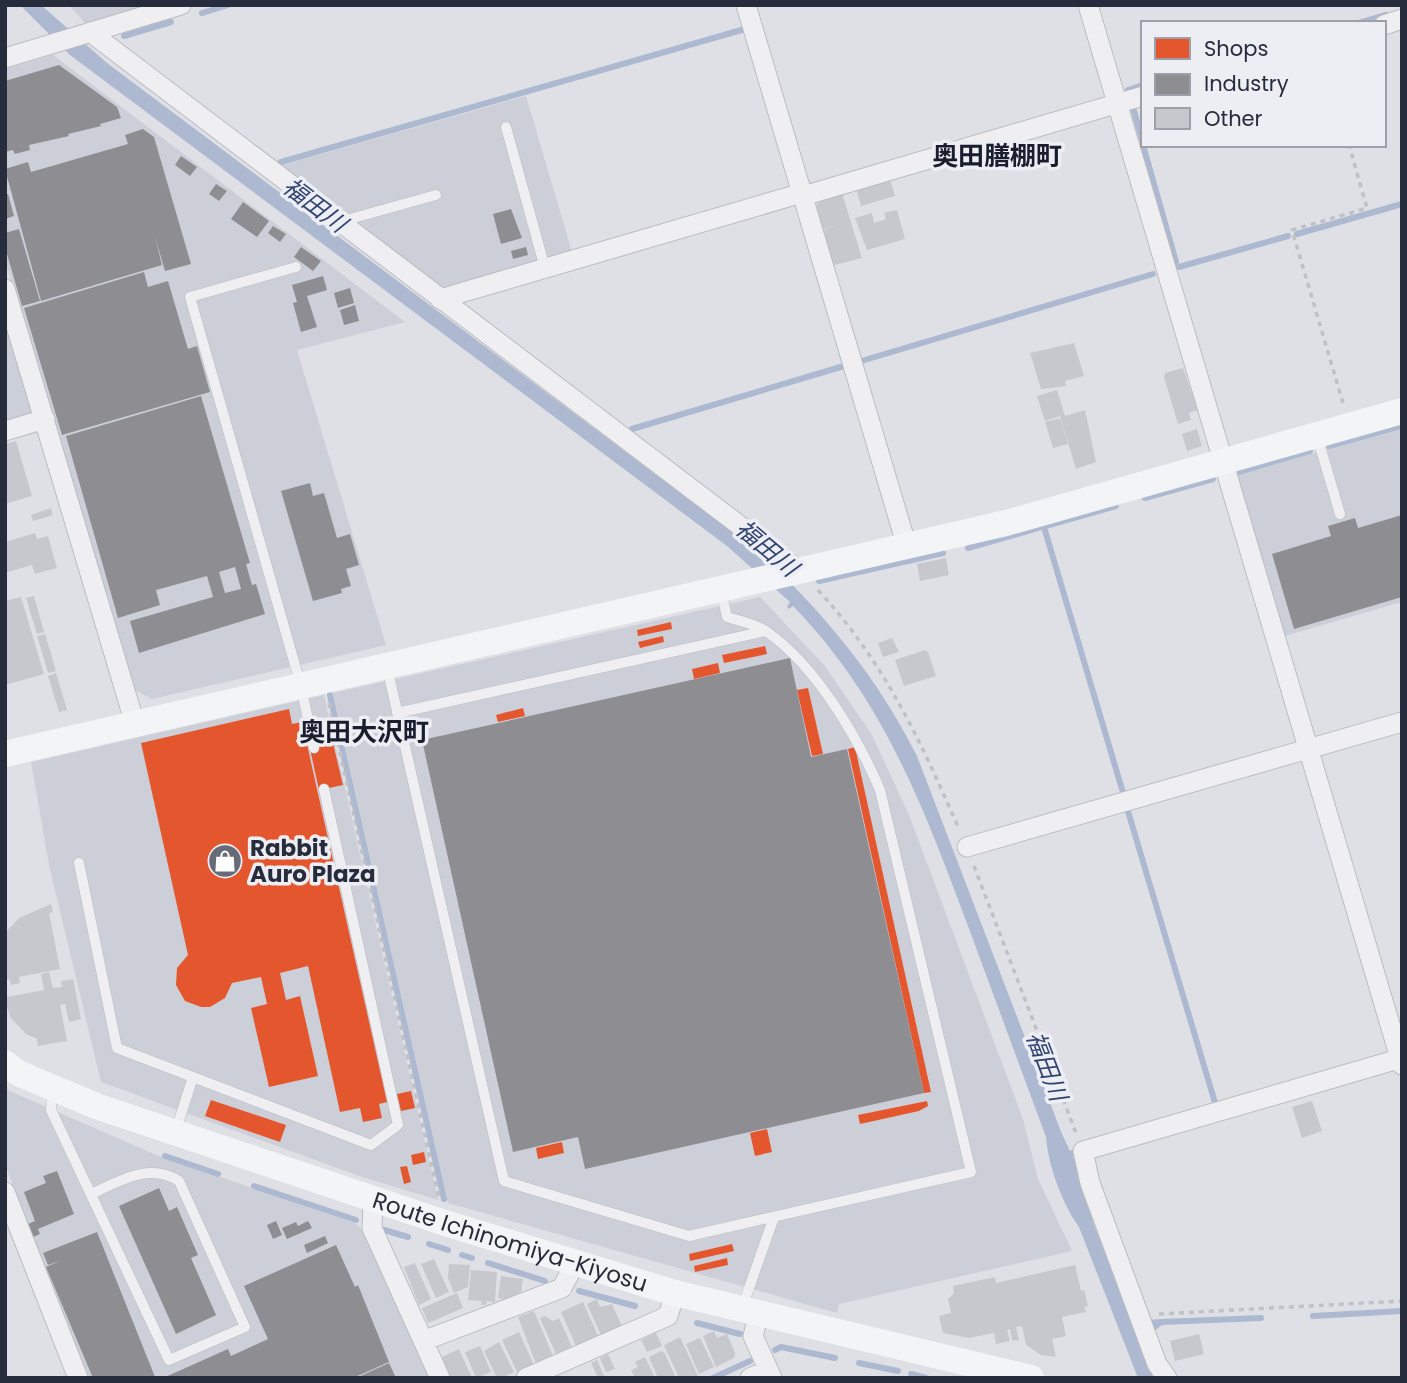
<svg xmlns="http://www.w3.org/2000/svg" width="1407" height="1383" viewBox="0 0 1407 1383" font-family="Poppins,'Noto Sans JP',sans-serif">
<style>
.built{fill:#cdcfd8}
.water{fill:#adb9d0}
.shops{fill:#e4572e}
.industry{fill:#8d8d92;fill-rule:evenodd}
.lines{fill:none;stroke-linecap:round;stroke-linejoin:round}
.stream{stroke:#adb9d0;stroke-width:6}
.building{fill:#c7c8cd}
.lane-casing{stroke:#bbbcc1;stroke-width:11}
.street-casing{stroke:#bbbcc1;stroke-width:21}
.path{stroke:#c0c1c6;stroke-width:3.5;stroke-dasharray:5 5;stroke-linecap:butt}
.lane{stroke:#efeff1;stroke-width:10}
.street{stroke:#efeff1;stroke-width:19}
.secondary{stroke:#f3f4f5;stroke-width:26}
.labels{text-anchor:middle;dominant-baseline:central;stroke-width:7;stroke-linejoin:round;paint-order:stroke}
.poi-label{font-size:23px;font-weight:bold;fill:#272c3d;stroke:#eceef4;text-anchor:start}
.street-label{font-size:23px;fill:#272c3d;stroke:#eceef4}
.water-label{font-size:24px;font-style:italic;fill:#324470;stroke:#eceef4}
.quarter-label{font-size:26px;font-weight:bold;fill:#191d2d;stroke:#eceef4}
</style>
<rect width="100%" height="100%" fill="#dfe0e5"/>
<path class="built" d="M69,5H149L86,24Z
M53,55L405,322L297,350L386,645L152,699L135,690L5,261V69Z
M526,96L572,252L440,290L280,166Z
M5,314L33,412L5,420Z
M1402,428V602L1285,636L1237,475Z
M760,597L825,666L872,735L909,815L1023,1119L1038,1179L1072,1251L839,1304L837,1313L448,1203L333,693Z
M324,695L438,1200L362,1177L101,1082L49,865L31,762Z
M5,1089L161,1157L355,1223L365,1233L429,1378H88L73,1346L5,1164Z"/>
<path class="water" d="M20,5H41L107,63L755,549C821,609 877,676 917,756L1062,1134L1070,1151L1076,1149L1078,1154L1072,1157L1079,1161L1075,1163L1093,1210V1222L1131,1320L1170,1319L1154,1331L1136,1336L1154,1378H1138L1079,1227C1062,1203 1048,1165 1046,1137C1020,1067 994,996 968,926C923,806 884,700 793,606L789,609L787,607L790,602L727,546L70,55Z"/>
<path class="shops" d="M671,622L672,629L638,636L637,630Z
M663,636L664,642L640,648L638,642Z
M765,646L767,654L724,663L722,655Z
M718,663L720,673L694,679L692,669Z
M808,688L823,754L812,756L797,690Z
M523,708L525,716L498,722L496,715Z
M289,709L292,724L302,722L387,1102L379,1104L382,1118L363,1122L360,1108L340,1112L308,966L280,973L286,1000L300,996L318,1076L269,1087L251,1008L267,1004L261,977L232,983L225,998L210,1007H201L185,1001L176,985L177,968L188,955L141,743Z
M333,743L343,785L319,790L310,749Z
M855,747L931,1092L924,1093L848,749Z
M411,1091L415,1108L401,1111L397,1094Z
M211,1100L286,1125L280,1142L205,1116Z
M927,1101L928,1106L919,1111L860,1124L858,1115Z
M767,1129L772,1152L755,1156L750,1133Z
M562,1142L564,1153L538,1159L536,1148Z
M424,1152L426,1162L413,1165L411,1155Z
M407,1166L411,1182L404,1184L400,1167Z
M732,1244L734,1251L690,1261L689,1254Z
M727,1258L728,1265L695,1272L694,1266Z"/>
<path class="industry" d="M59,65L117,107L121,118L100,124L101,126L68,134L69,136L29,145L30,150L15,154L13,150L5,152V81Z
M143,129L154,137L191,264L165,271L155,237L162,265L41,301L5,169L28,162L31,172L128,144L125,135Z
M181,156L197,167L190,176L175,165Z
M216,184L227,191L219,201L209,194Z
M8,194L14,216L5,219V195Z
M243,202L269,221L257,237L231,219Z
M511,209L522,238L501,244L493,214Z
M273,226L286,234L280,242L268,233Z
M19,229L40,301L22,306L5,247V233Z
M301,247L321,261L313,271L294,257Z
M526,247L528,255L513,259L511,251Z
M144,272L148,287L168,281L188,349L197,346L210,392L62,435L24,308Z
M323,276L327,290L307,296L317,327L301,332L293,303L297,302L292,285Z
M350,288L354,303L338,308L334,293Z
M355,305L359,321L344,325L340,310Z
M201,396L250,563L246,564L252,585L256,584L265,614L139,653L130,621L213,597L207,576L156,590L160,605L118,618L66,436ZM235,567L241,589L225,593L219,572Z
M310,483L313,496L324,493L337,538L350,534L359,565L346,569L351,586L341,589L342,593L313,601L281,491Z
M1402,515V597L1294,629L1272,554L1331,536L1328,526L1355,518L1358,528Z
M790,658L811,757L847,749L924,1093L585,1169L578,1137L513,1152L422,740Z
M57,1171L74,1214L38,1229L40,1234L33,1237L28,1224L35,1221L24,1192L46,1183L43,1176Z
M159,1188L169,1211L177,1207L198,1255L191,1258L216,1315L176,1334L119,1206Z
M276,1221L282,1235L273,1239L267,1225Z
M308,1221L312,1228L287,1239L282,1228L296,1222L298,1226Z
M97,1232L155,1377L152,1378H93L46,1267L60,1261L48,1265L43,1253Z
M325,1236L328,1243L307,1253L304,1245Z
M336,1245L355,1287L358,1285L389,1362L353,1378H163L228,1349L231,1356L268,1339L244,1286Z
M389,1363L396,1378H356Z"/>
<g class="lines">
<path class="stream" d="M202,13L228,5
M1359,23L1386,15
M124,36L171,22
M1128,90L1143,85
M1132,104L1143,143
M1143,145L1176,262
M281,162L745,29
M1297,234L1402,204
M1179,267L1288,236
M858,362L1153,274
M632,429L844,366
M1329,446L1400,426
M1235,473L1310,451
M1145,498L1213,479
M1044,527L1124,796
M968,548L1116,506
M819,581L943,553
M330,695L444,1199
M1127,808L1216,1106
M165,1156L218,1174
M254,1186L356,1220
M384,1230L408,1237
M429,1244L448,1250
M462,1255L472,1258
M488,1263L545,1281
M579,1291L635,1306
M1313,1316L1402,1311
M1161,1322L1261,1318
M697,1323L740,1334
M775,1350L781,1347L835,1358
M859,1363L898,1371
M911,1374L926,1378
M713,1378L750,1361"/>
</g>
<path class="building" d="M890,179L895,196L861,206L856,188Z
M842,193L862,258L835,265L831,263L824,229L841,224L822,229L816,205L823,198Z
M897,210L905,239L867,250L855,218L872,213L874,223L886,219L884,213Z
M1074,343L1084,376L1065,381L1066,386L1041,389L1030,353Z
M1183,368L1198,410L1189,413L1191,420L1178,424L1164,377L1165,373Z
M1057,390L1065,416L1085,410L1096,462L1076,469L1060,416L1045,421L1037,396Z
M1060,418L1068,444L1053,448L1045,422Z
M1197,429L1202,446L1187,451L1182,434Z
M16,441L32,496L5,504V444Z
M51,508L53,515L33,521L31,515Z
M35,533L37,539L48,536L57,568L35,574L32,565L5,573V542Z
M946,558L949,575L920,581L917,564Z
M34,596L44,632L37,634L26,598Z
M21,597L44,674L5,685V601Z
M45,634L56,671L48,673L37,636Z
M892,638L899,652L883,657L878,643Z
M925,650L928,652L936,676L904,686L895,660Z
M56,673L67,710L59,712L48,676Z
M51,904L53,912L49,913L60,969L19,977L20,983L11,985L9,979L5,980V933L19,918Z
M49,972L53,988L62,987L61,981L73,979L81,1019L69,1022L65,1004L60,1005L67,1041L38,1046L37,1039L26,1034L10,1017L8,1009H5V993L7,997L44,990L41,974Z
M1312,1101L1322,1131L1302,1138L1292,1107Z
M434,1259L449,1292L436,1298L421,1264Z
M415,1263L431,1299L419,1305L404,1267Z
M449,1264L470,1265L468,1287L454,1293L448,1278Z
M1075,1265L1081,1291L1084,1290L1088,1306L1084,1307L1086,1312L1062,1317L1066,1336L1052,1339L1056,1357L1041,1355L1026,1345L1022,1326L1016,1327L1019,1341L1012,1340L1010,1329L1007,1330L1010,1341L996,1344L994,1333L969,1338L943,1333L939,1316L951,1313L948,1299L954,1293L953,1286L995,1277L996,1283Z
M471,1270L497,1272L495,1302L487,1301L486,1305H481L482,1301L468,1300Z
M501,1276L523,1279L521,1292L505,1299L498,1298Z
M457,1293L463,1308L428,1323L422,1308Z
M597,1299L600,1307L612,1304L622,1326L601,1335L587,1304Z
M583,1302L598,1336L576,1346L561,1312Z
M534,1311L553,1356L536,1364L518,1317Z
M545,1316L553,1321L559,1318L572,1347L556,1354L540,1318Z
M714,1331L717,1338L727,1334L735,1353L734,1358L716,1367L703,1336Z
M519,1332L534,1365L517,1372L502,1340Z
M656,1333L662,1346L647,1352L641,1340Z
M1199,1334L1204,1354L1175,1361L1170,1341Z
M680,1337L698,1376L695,1378H679L664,1345Z
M700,1338L714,1367L699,1374L686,1344Z
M499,1342L514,1372L502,1378H497L484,1351Z
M480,1346L491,1372L476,1378L465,1352Z
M459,1349L472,1378H451L442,1357Z
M661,1351L664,1352L676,1378H658L649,1357Z
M608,1354L615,1369L606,1372L600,1358Z
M645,1357L655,1378H635L631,1370L638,1367L635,1362Z
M597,1360L605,1378H598L591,1363Z"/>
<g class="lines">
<g class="lane-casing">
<path id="lane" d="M506,127L545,268
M339,222L436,195
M296,267L190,297L301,686L314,748
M1317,436L1340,514
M387,667L504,1181L689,1236L971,1172L880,790C857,736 816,666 767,632C757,624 739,621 727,617L721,591
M397,713L766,631
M79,863L117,1048L371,1145L398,1125L324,789
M52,1091L51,1110L169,1360L245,1327L179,1181C149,1162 120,1181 91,1194
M176,1130L193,1077
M742,1308L774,1217"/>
</g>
<g class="street-casing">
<path id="street" d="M746,5L907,547
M1088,5L1402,1065
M1384,25L1402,19
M90,32L801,572
M5,58L181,5
M803,196L1143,96
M5,289L135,724
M440,299L802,193
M5,431L45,419
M967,847L1402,722
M5,1192L78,1378
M373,1201L372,1228L440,1378
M759,1313L753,1336L772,1378
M423,1341L562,1288L575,1263
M526,1378L668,1316L675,1293
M750,1378L768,1370
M1167,1378L1157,1364L1090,1183L1083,1151L1402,1058"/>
</g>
<path class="path" d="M1343,403L1292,230L1367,208L1349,145
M818,590C885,663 920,740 959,829
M329,703L439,1198
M974,866L1076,1133
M1159,1314L1402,1301"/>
<use href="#lane" class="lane"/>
<use href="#street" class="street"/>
<g class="secondary">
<path d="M5,754L1006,523L1402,411"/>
<path id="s1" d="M5,1063L18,1073L96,1106L445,1223L675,1293L1031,1378"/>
</g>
</g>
<defs>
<g id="shop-disc" transform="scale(1.75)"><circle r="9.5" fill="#676b78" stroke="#eceef4"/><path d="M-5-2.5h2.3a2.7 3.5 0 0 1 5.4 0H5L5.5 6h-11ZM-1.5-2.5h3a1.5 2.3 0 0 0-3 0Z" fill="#fff"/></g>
</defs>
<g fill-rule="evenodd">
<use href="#shop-disc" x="225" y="861"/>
</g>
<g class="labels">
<g class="poi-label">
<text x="250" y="848">Rabbit<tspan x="250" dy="26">Auro Plaza</tspan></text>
</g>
<g class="street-label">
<text stroke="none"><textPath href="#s1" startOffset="537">Route Ichinomiya-Kiyosu</textPath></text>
</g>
<g class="water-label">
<text transform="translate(315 205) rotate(37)">福田川</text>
<text transform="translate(767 548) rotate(40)">福田川</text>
<text transform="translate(1047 1066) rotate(69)">福田川</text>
</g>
<g class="quarter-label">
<text x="997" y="156">奥田膳棚町</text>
<text x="364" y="732">奥田大沢町</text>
</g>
</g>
<rect width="1407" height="1383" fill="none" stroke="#272c3d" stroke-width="14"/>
<rect x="1141" y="21" width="245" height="126" fill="#eceef4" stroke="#9da0ab" stroke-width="2"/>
<rect x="1155" y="38" width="35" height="21" fill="#e4572e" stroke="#9da0ab" stroke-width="2"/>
<text x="1204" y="56" font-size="21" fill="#272c3d">Shops</text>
<rect x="1155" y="74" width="35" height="21" fill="#8d8d92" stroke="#9da0ab" stroke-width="2"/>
<text x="1204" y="91" font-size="21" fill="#272c3d">Industry</text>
<rect x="1155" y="108" width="35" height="21" fill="#c7c8cd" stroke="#9da0ab" stroke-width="2"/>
<text x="1204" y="126" font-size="21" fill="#272c3d">Other</text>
</svg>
